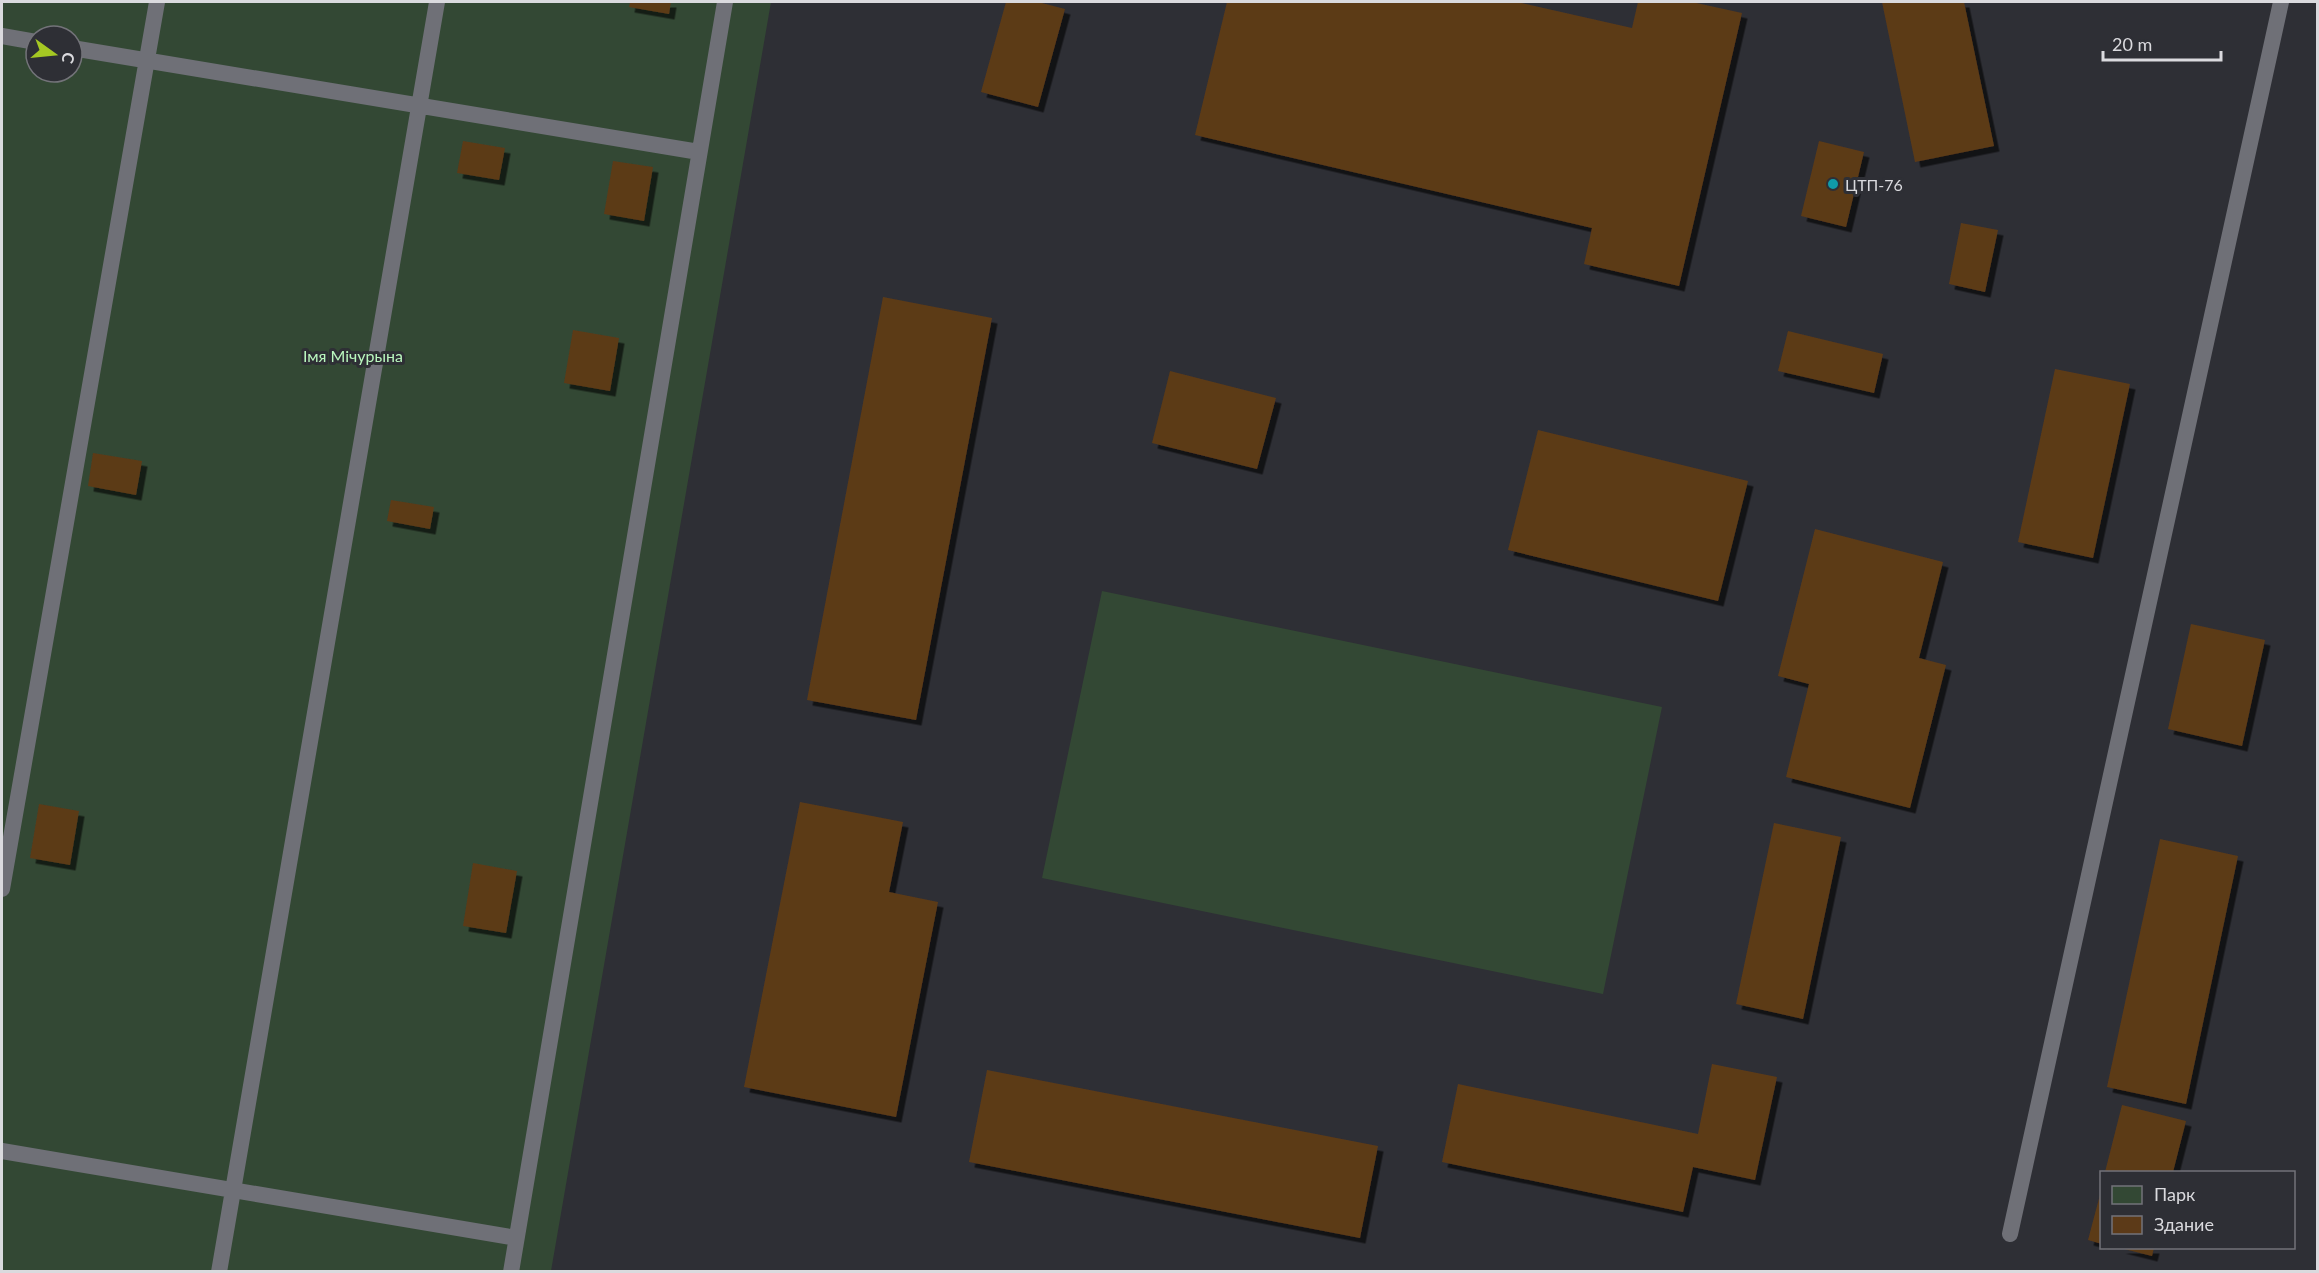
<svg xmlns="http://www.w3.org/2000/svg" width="2319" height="1273" viewBox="0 0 2319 1273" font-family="Lato,sans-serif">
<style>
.green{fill:#334834;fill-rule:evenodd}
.building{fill:#5c3a18;filter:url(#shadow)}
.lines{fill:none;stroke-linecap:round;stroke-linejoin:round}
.service{stroke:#6f7077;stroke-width:16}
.culture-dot{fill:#0f9aa8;stroke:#2e2f35;stroke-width:2}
.labels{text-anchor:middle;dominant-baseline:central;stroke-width:6;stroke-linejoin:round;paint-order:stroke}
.poi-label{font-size:16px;fill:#dadade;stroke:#2e2f35;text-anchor:start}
.park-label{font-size:16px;fill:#baf7be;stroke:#2e2f35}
</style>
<defs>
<filter id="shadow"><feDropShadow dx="5.5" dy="5.5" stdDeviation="0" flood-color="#0009"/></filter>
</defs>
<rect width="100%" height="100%" fill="#2e2f35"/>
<path class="green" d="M2,2H771L551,1271L2,1272ZM36,36H72V72H36Z
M1102,591L1662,707L1603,994L1042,878Z"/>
<path class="building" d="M630,2H671L669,14L629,7Z
M1006,2H1038L1065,9L1038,107L981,92Z
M1227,2H1517L1632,28L1638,2H1692L1742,13L1679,286L1584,264L1592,228L1195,135Z
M1882,2H1964L1994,146L1915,162Z
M463,141L505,148L499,180L457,173Z
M1819,141L1864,152L1846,227L1801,216Z
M613,161L653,167L644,221L604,214Z
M1961,223L1998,230L1985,292L1949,284Z
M883,297L992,318L916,720L807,700Z
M573,330L619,338L610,391L564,383Z
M1788,331L1883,354L1874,393L1778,371Z
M2055,369L2130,384L2093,558L2018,542Z
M1170,371L1276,398L1257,469L1152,443Z
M1538,430L1748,481L1718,601L1508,550Z
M93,453L142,461L136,495L88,486Z
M391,500L434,507L430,529L387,521Z
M1815,529L1943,562L1919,658L1946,665L1910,808L1786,777L1809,684L1778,676Z
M2191,624L2265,640L2242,746L2168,729Z
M800,802L903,822L889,892L938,902L896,1117L744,1087Z
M39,804L79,811L70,865L30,858Z
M1774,823L1841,837L1803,1019L1736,1004Z
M2160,839L2238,856L2186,1104L2107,1087Z
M473,863L517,871L506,933L463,926Z
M1712,1064L1777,1077L1755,1180L1693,1167L1683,1212L1442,1162L1458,1084L1698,1134Z
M987,1070L1378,1146L1360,1238L969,1162Z
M2122,1105L2186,1121L2173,1172H2105Z
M2101,1191H2102V1244L2088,1240Z
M2120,1248H2154L2152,1256Z"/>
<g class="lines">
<path class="service" d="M2,36L36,42
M72,48L699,152
M2,889L157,2
M2,1151L516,1238
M2010,1234L2281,2
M219,1272L437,2
M511,1272L725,2"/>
</g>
<circle class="culture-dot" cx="1833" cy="184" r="6"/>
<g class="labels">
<g class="poi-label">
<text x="1845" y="184">ЦТП-76</text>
</g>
<g class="park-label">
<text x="353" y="355">Імя Мічурына</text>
</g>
</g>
<rect width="2319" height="1273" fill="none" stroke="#dadade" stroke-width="6"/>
<rect x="2100" y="1171" width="195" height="78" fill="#2e2f35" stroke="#737379" stroke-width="1.5"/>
<rect x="2112" y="1186" width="30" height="18" fill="#334834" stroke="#737379" stroke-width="1.5"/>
<text x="2154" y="1201" font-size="18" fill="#dadade">Парк</text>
<rect x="2112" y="1216" width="30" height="18" fill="#5c3a18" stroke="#737379" stroke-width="1.5"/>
<text x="2154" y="1231" font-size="18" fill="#dadade">Здание</text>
<g transform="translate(54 54) rotate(105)"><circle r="28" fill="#2e2f35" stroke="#737379" stroke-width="1.5"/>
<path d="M0-4.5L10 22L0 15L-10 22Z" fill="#a5c823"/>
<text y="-9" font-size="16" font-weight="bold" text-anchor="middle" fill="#dadade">С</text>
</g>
<path d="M2103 51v9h118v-9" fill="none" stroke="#dadade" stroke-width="3"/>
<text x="2112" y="51" font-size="18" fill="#dadade" stroke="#2e2f35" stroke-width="4.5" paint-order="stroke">20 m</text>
</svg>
